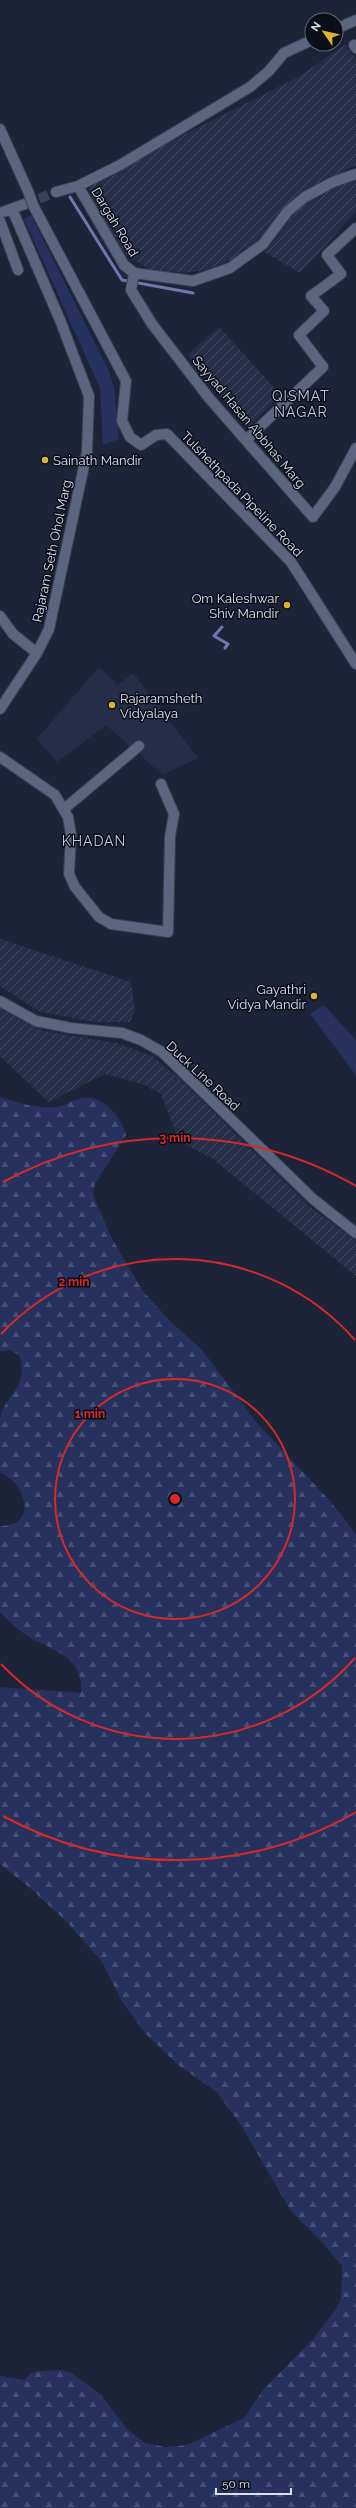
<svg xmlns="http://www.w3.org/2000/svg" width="356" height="2508" viewBox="0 0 356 2508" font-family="Raleway,sans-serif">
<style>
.built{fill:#252d48}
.industrial{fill:url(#industrial-furrows)}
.green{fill:#26315d}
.forest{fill:url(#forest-firs)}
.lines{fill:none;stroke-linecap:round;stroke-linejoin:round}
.stream{stroke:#6c79ac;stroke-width:3}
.minor-tunnel{stroke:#3a4055;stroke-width:10;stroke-dasharray:10 5;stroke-linecap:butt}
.minor-casing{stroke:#3b4052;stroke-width:12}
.minor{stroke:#5c657f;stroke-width:10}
.minor-bridge-casing{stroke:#3b4052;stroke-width:12;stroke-linecap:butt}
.minor-bridge{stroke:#5c657f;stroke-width:10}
.ring{fill:none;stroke:#d62828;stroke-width:2}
.poi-dot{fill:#dcb233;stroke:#0b0e18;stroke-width:1.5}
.labels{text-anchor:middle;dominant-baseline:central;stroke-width:3;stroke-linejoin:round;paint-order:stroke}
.street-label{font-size:13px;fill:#dbe0ef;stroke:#0b0e18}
.poi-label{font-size:13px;fill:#dbe0ef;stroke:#0b0e18;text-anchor:start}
.neighbourhood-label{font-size:14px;letter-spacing:1px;fill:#bfc9e6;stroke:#0b0e18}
.centre{fill:#d62828;stroke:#0b0e18;stroke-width:2}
.ring-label{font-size:12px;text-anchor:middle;font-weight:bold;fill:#d62828;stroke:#0b0e18;stroke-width:3;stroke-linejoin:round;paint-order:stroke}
</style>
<defs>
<pattern id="industrial-furrows" width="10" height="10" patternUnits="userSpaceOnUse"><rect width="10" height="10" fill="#252d48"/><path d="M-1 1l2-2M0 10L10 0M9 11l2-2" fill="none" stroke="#444b63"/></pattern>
<pattern id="forest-firs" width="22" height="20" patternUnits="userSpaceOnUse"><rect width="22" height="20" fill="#26315d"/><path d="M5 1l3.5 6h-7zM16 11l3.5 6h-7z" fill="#454f75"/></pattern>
</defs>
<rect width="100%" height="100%" fill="#1d243a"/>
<path class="built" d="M99,667L118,685L133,673L198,758L163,775L106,725L57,762L37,739Z"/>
<path class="industrial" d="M345,45L356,59V165L308,189L284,210L257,241L233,259L206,270L185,273L149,269L126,255L94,205L88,183L298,77Z
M356,179V212L300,273L264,252L296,212L317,195Z
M219,327L281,395L247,429L188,354Z
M0,939L131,982L135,1011L130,1022H95L40,1012L0,986Z
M0,1006L17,1018L44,1031L117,1043L152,1056L179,1078L312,1209L356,1240V1276L213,1159L179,1141L161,1094L145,1085L105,1074L48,1102L0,1056Z"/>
<path class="green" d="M31,215L109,371L114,387L119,439L103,445L100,388L24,219Z
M324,1005L356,1040V1075L310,1014Z"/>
<path class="forest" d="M0,1097C17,1102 36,1109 54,1107C64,1107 73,1099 83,1098C104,1095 121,1117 126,1135L95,1184L93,1195L111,1237L142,1290L170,1321L203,1351L257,1423L330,1501L356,1534V2508H0V2376L25,2380L31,2373L41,2371L62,2370L72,2373L101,2395L128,2430L145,2443L166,2447L187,2445L244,2418L263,2390L314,2338L338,2306L341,2297L342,2266L321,2241L291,2211L242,2127L217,2092L178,2065L145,2033L123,2003L102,1962L67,1922L30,1888L0,1864V1687L81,1693C84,1658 55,1651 31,1638C19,1631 9,1622 0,1612V1526C29,1526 30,1502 15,1483C11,1479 5,1475 0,1472C0,1455 0,1435 0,1419C4,1395 30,1388 19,1355L10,1350L0,1351Z"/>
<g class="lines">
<path class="stream" d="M70,197L122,280L193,293
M222,627L214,636L228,644L225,648"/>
<path class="minor-tunnel" d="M25,204L56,192"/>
<g class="minor-casing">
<path id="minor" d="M336,29L356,20
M356,45H354L356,48
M0,129L28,191
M78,186L124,265L134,273L193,281L230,268L263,244L288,211L305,197L333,182L356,174
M56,192L78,186L120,165L250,87L269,71L284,53L312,40
M34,207L126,381L122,421L130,437L141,445L156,435L167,434L291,562L356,664
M0,213L25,204
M0,221L18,270
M134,273L131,290L152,324L209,398L313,517L335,487L356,448
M246,440L323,367L299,335L324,311L311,296L341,274L327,255L356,228
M0,616L13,634L37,653
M0,709L37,653L49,629L87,452L89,396L60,320L12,209
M0,757L55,795L68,817L71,835L69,874L75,887L99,917L111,924L168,932L170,837L174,814L161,784
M64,809L139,746
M0,1001L36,1021L71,1028L122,1033L141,1040L162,1052L313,1199L356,1233"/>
</g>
<use href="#minor" class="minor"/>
<g class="minor-bridge-casing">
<path id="minor-bridge" d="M28,191L34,207"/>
</g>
<use href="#minor-bridge" class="minor-bridge"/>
</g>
<g class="ring">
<circle cx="175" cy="1499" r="120"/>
<path d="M355 1658A240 240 0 0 1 1 1664M1 1334A240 240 0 0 1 355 1340"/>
<path d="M356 1812A361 361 0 0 1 3 1816M3 1182A361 361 0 0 1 356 1186"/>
</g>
<g class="poi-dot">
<circle cx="45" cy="460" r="4"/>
<circle cx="287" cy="605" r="4"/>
<circle cx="112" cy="705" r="4"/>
<circle cx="314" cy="996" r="4"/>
</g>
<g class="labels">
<g class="street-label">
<text transform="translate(115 222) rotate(59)">Dargah Road</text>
<text transform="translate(249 422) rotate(50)">Sayyad Hasan Abbhas Marg</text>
<text transform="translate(242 494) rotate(46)">Tulshethpada Pipeline Road</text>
<text transform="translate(52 551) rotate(-78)">Rajaram Seth Ohol Marg</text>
<text transform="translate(203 1076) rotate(43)">Duck Line Road</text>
</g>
<g class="poi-label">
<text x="53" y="460">Sainath Mandir</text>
<text x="279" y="598" text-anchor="end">Om Kaleshwar<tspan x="279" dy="15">Shiv Mandir</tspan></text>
<text x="120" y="698">Rajaramsheth<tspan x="120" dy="15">Vidyalaya</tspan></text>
<text x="306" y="989" text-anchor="end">Gayathri<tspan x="306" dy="15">Vidya Mandir</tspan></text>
</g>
<g class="neighbourhood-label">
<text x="301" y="396">QISMAT<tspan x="301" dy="16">NAGAR</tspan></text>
<text x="94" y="841">KHADAN</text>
</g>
</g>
<circle cx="175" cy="1499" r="6" class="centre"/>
<g class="ring-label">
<text x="175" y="1142">3 min</text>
<text x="74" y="1286">2 min</text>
<text x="90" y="1418">1 min</text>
</g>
<g transform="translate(324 32) rotate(304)"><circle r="19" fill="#0b0e18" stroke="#5e626e"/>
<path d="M0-3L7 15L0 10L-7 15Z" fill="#dcb233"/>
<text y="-6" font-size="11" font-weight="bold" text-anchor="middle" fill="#dbe0ef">N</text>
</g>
<path d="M216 2488v6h75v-6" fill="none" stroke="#dbe0ef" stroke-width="2"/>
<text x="222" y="2488" font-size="12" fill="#dbe0ef" stroke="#0b0e18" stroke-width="3" paint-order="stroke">50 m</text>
</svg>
